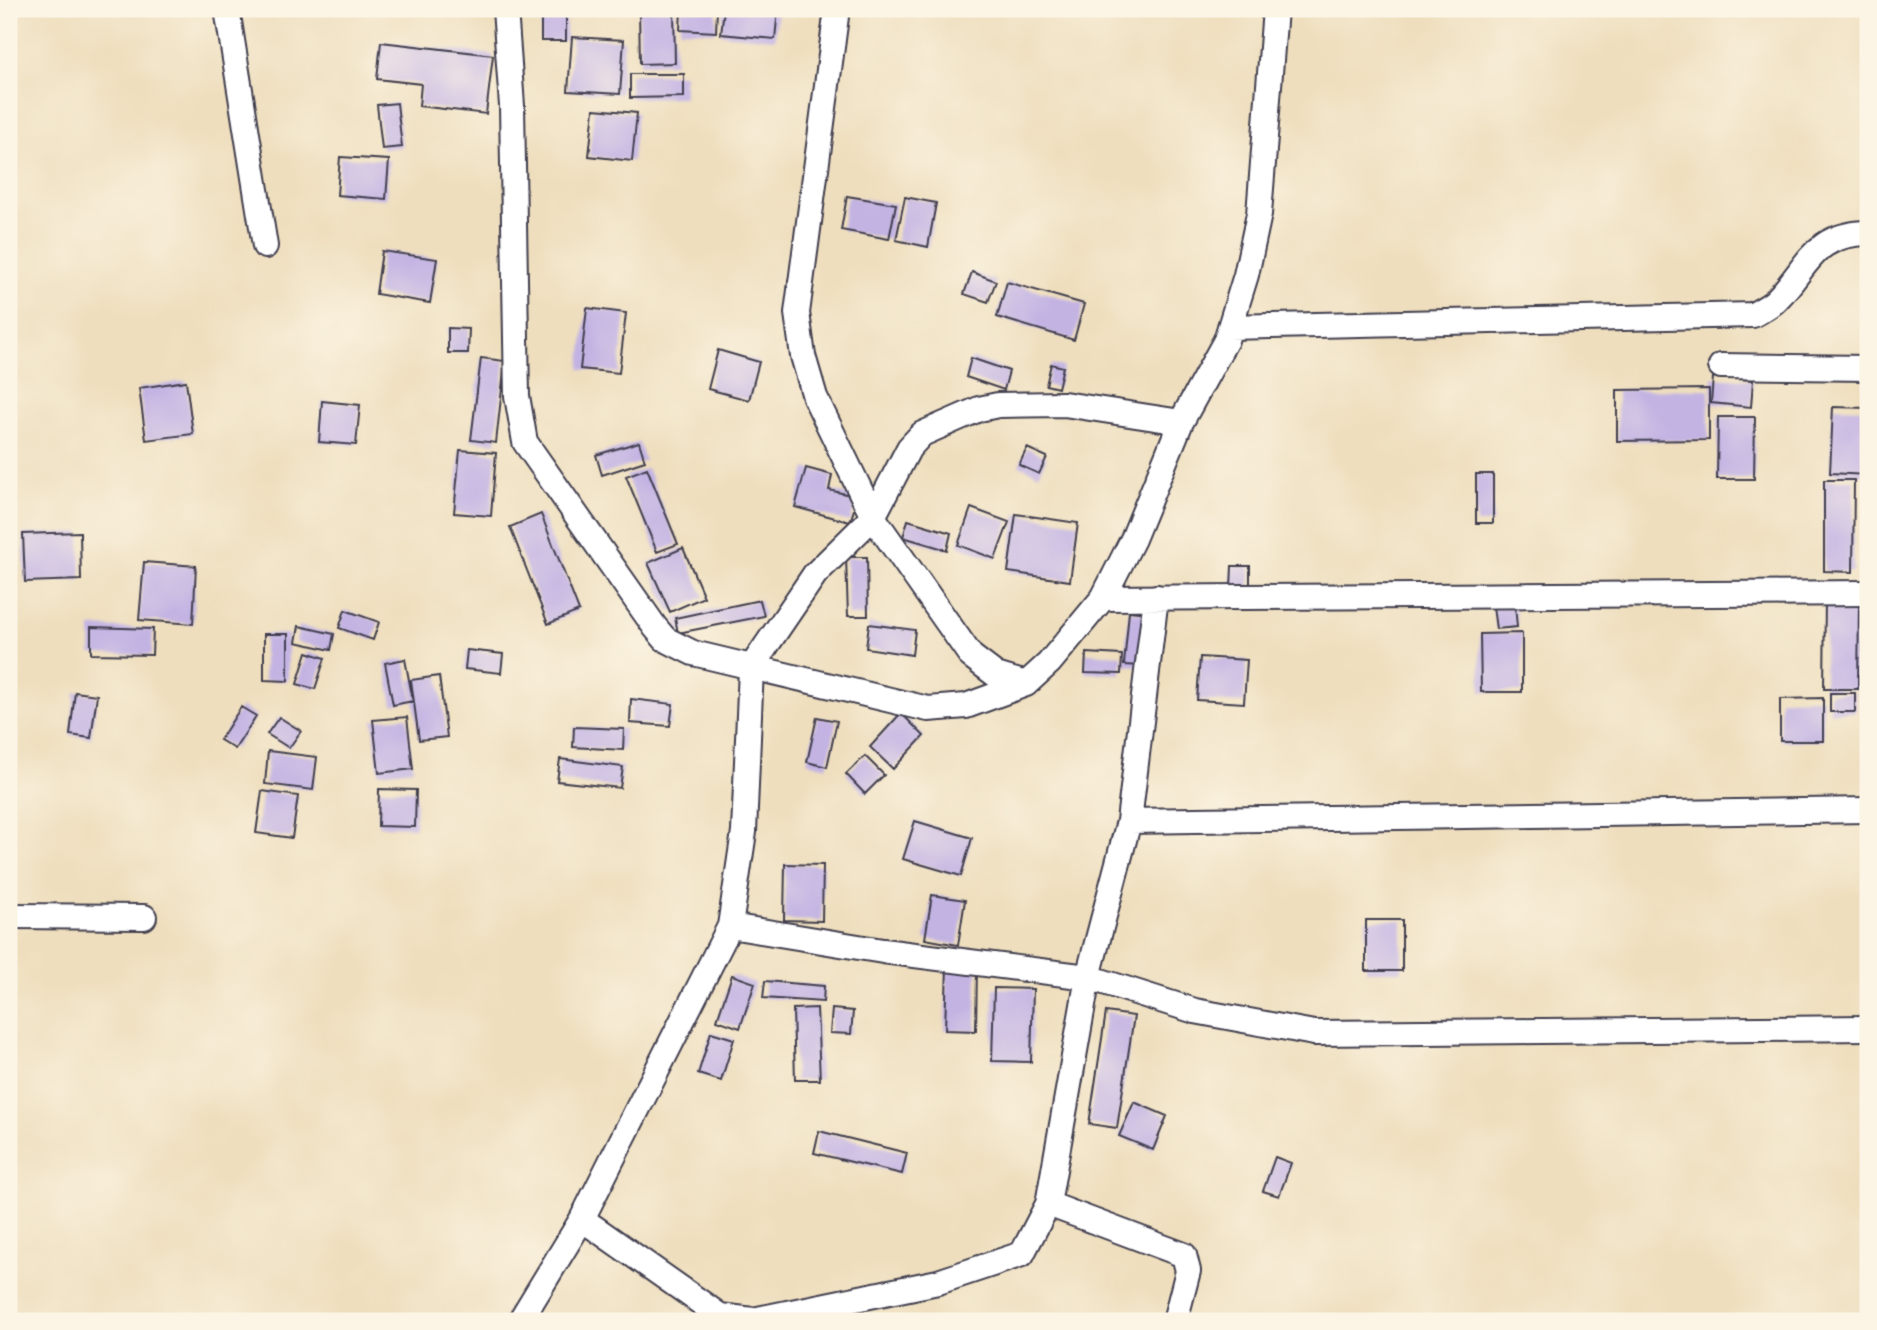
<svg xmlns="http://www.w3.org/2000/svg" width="1877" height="1330" viewBox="0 0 1877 1330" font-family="'Patrick Hand',sans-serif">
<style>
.building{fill:#c2b3e3}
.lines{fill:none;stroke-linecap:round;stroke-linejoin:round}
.minor-casing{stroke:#413e4e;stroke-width:28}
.minor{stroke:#fff;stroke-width:24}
</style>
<rect width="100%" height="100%" fill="#fcf5e5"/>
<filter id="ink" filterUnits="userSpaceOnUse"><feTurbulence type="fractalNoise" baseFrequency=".0143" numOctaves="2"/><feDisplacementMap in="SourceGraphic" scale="14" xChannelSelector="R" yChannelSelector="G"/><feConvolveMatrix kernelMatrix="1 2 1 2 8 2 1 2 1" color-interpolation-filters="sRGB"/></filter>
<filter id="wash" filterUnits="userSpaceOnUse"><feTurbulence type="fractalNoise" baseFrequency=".00686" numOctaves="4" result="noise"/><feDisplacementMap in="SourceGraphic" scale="28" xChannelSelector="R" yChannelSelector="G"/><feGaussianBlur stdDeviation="1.57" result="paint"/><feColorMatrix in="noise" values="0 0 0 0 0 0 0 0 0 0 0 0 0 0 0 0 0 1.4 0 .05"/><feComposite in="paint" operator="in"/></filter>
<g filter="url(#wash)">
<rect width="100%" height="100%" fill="#eedebd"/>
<g id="blocks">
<path class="building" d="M541,9H566V41H541Z
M639,9H674L675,63L640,64Z
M681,9H717L716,32L680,30Z
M724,9H778L775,39L721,34Z
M572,37L624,40L620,94L568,91Z
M381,42L493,55L486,114L419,106L421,84L377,79Z
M630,74H684V97L630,98Z
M397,103L402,147L382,149L377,105Z
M594,109L637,113L632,161L589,156Z
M340,157L389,160L386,199L337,195Z
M847,196L896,204L889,239L841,230Z
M905,197L936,203L928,247L896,240Z
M382,251L437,259L430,303L376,294Z
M972,272L996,281L988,302L964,294Z
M1007,282L1084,304L1074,340L997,317Z
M587,308L626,313L619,373L580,369Z
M448,328L469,329L468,353H448Z
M718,350L759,362L749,400L708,389Z
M481,358L505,361L496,443L471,440Z
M971,358L1009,371L1004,390L966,377Z
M1051,364L1063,367L1058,388L1046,385Z
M1713,377L1753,380L1751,407L1711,403Z
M186,381L193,434L146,440L139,388Z
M1709,389V440L1617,441V390Z
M322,401L360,405L356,445L319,442Z
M1833,407L1868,408V475L1830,473Z
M1718,417H1755L1754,479H1717Z
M639,442L645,461L602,475L596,455Z
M1027,448L1047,457L1039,474L1019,465Z
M460,450L496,453L491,516L454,513Z
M647,468L678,544L657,552L626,476Z
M806,468L832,475L829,490L858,497L850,522L795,507Z
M1476,474H1493V523H1476Z
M1824,480H1854L1853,572L1824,571Z
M971,508L1009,522L995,559L958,545Z
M541,514L579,611L548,624L510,527Z
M1016,514L1078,523L1070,581L1008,572Z
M908,520L951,533L947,550L903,537Z
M80,532L81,580L25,582L23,534Z
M683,548L704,597L670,612L648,563Z
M846,557H867L868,616H848Z
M144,562L196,566L193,624L139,620Z
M1232,566H1250V589H1231Z
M760,600L764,616L678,633L675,618Z
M1825,601H1859L1858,689H1824Z
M1515,605L1517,627L1496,629L1493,607Z
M345,610L379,622L373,640L339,628Z
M1129,611L1148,613L1143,666L1124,665Z
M869,624L915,630L912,655L866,648Z
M299,626L334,634L331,650L296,642Z
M91,627L153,629L152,655L91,654Z
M1522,633V692H1481L1480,634Z
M264,634H288V681L264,680Z
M1863,641H1868V655H1863Z
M467,650L503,654L501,673L465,669Z
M307,652L325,658L315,689L297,684Z
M1086,653L1122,655L1121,674L1085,673Z
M1200,657L1247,660L1244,703L1197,700Z
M405,659L413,701L393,705L385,663Z
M439,676L447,737L419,740L411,680Z
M75,692L97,695L91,738L70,735Z
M1830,693H1855V712H1830Z
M1823,698V741H1780V699Z
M631,699L673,704L670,726L630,723Z
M241,707L256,716L235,749L220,740Z
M901,713L924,736L893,769L870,747Z
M279,717L301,731L289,748L267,734Z
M407,717L413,769L379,773L373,720Z
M817,717L837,721L827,767L807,762Z
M574,727L624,729L623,750L573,747Z
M268,751L317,757L313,790L265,784Z
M865,756L884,775L865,794L846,774Z
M560,759L623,767L620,788L557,781Z
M379,789L416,790L415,827L378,826Z
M262,791L298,796L292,838L256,833Z
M915,821L972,838L961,876L903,859Z
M785,864L823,865L822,921L784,920Z
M932,895L965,900L958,945L925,939Z
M1366,920H1402V971H1366Z
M947,966L977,967L976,1031L945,1030Z
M732,975L755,983L740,1028L717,1020Z
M765,981L824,986L823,1002L763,998Z
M994,988L1033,989L1031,1062L992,1061Z
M817,1008L820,1080H795L793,1009Z
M832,1009L853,1011L851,1034L830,1033Z
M1106,1012L1134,1016L1117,1128L1089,1124Z
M711,1032L734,1039L721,1081L698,1074Z
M1134,1102L1167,1116L1153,1150L1119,1136Z
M819,1131L907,1153L902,1174L814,1153Z
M1275,1157L1291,1163L1279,1196L1263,1191Z"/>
</g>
</g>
<g filter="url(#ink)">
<use href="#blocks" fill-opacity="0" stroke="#413e4e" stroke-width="2"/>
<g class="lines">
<g class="minor-casing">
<path id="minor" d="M227,9L265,246
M505,9L512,106L517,396L525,442L655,627L665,639L693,653L928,709L966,706L1026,684L1049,663L1103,598L1133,539L1181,422L1226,340L1246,275L1259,214L1275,9
M837,9L797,313L803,356L815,397L873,517L971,656L996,675L1026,684
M1230,327L1753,315C1761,310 1770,306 1776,300C1809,267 1812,234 1868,233
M1721,366L1868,368
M1103,598L1868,593
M1129,821L1868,810
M9,916L144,917
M730,926L883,951L1088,977L1195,1011L1314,1033L1868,1028
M1048,1204L1184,1255L1188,1271L1175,1321
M582,1219L720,1316L753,1320L938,1282L1022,1254L1048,1204L1088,977L1129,821L1156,597
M520,1321L582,1219L730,926L744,832L751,668L815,574L873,517L909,448L922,434L979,409L998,405L1064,404L1181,422"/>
</g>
<use href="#minor" class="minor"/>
</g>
</g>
<rect width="1877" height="1330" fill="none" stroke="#fcf5e5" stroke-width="35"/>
</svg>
